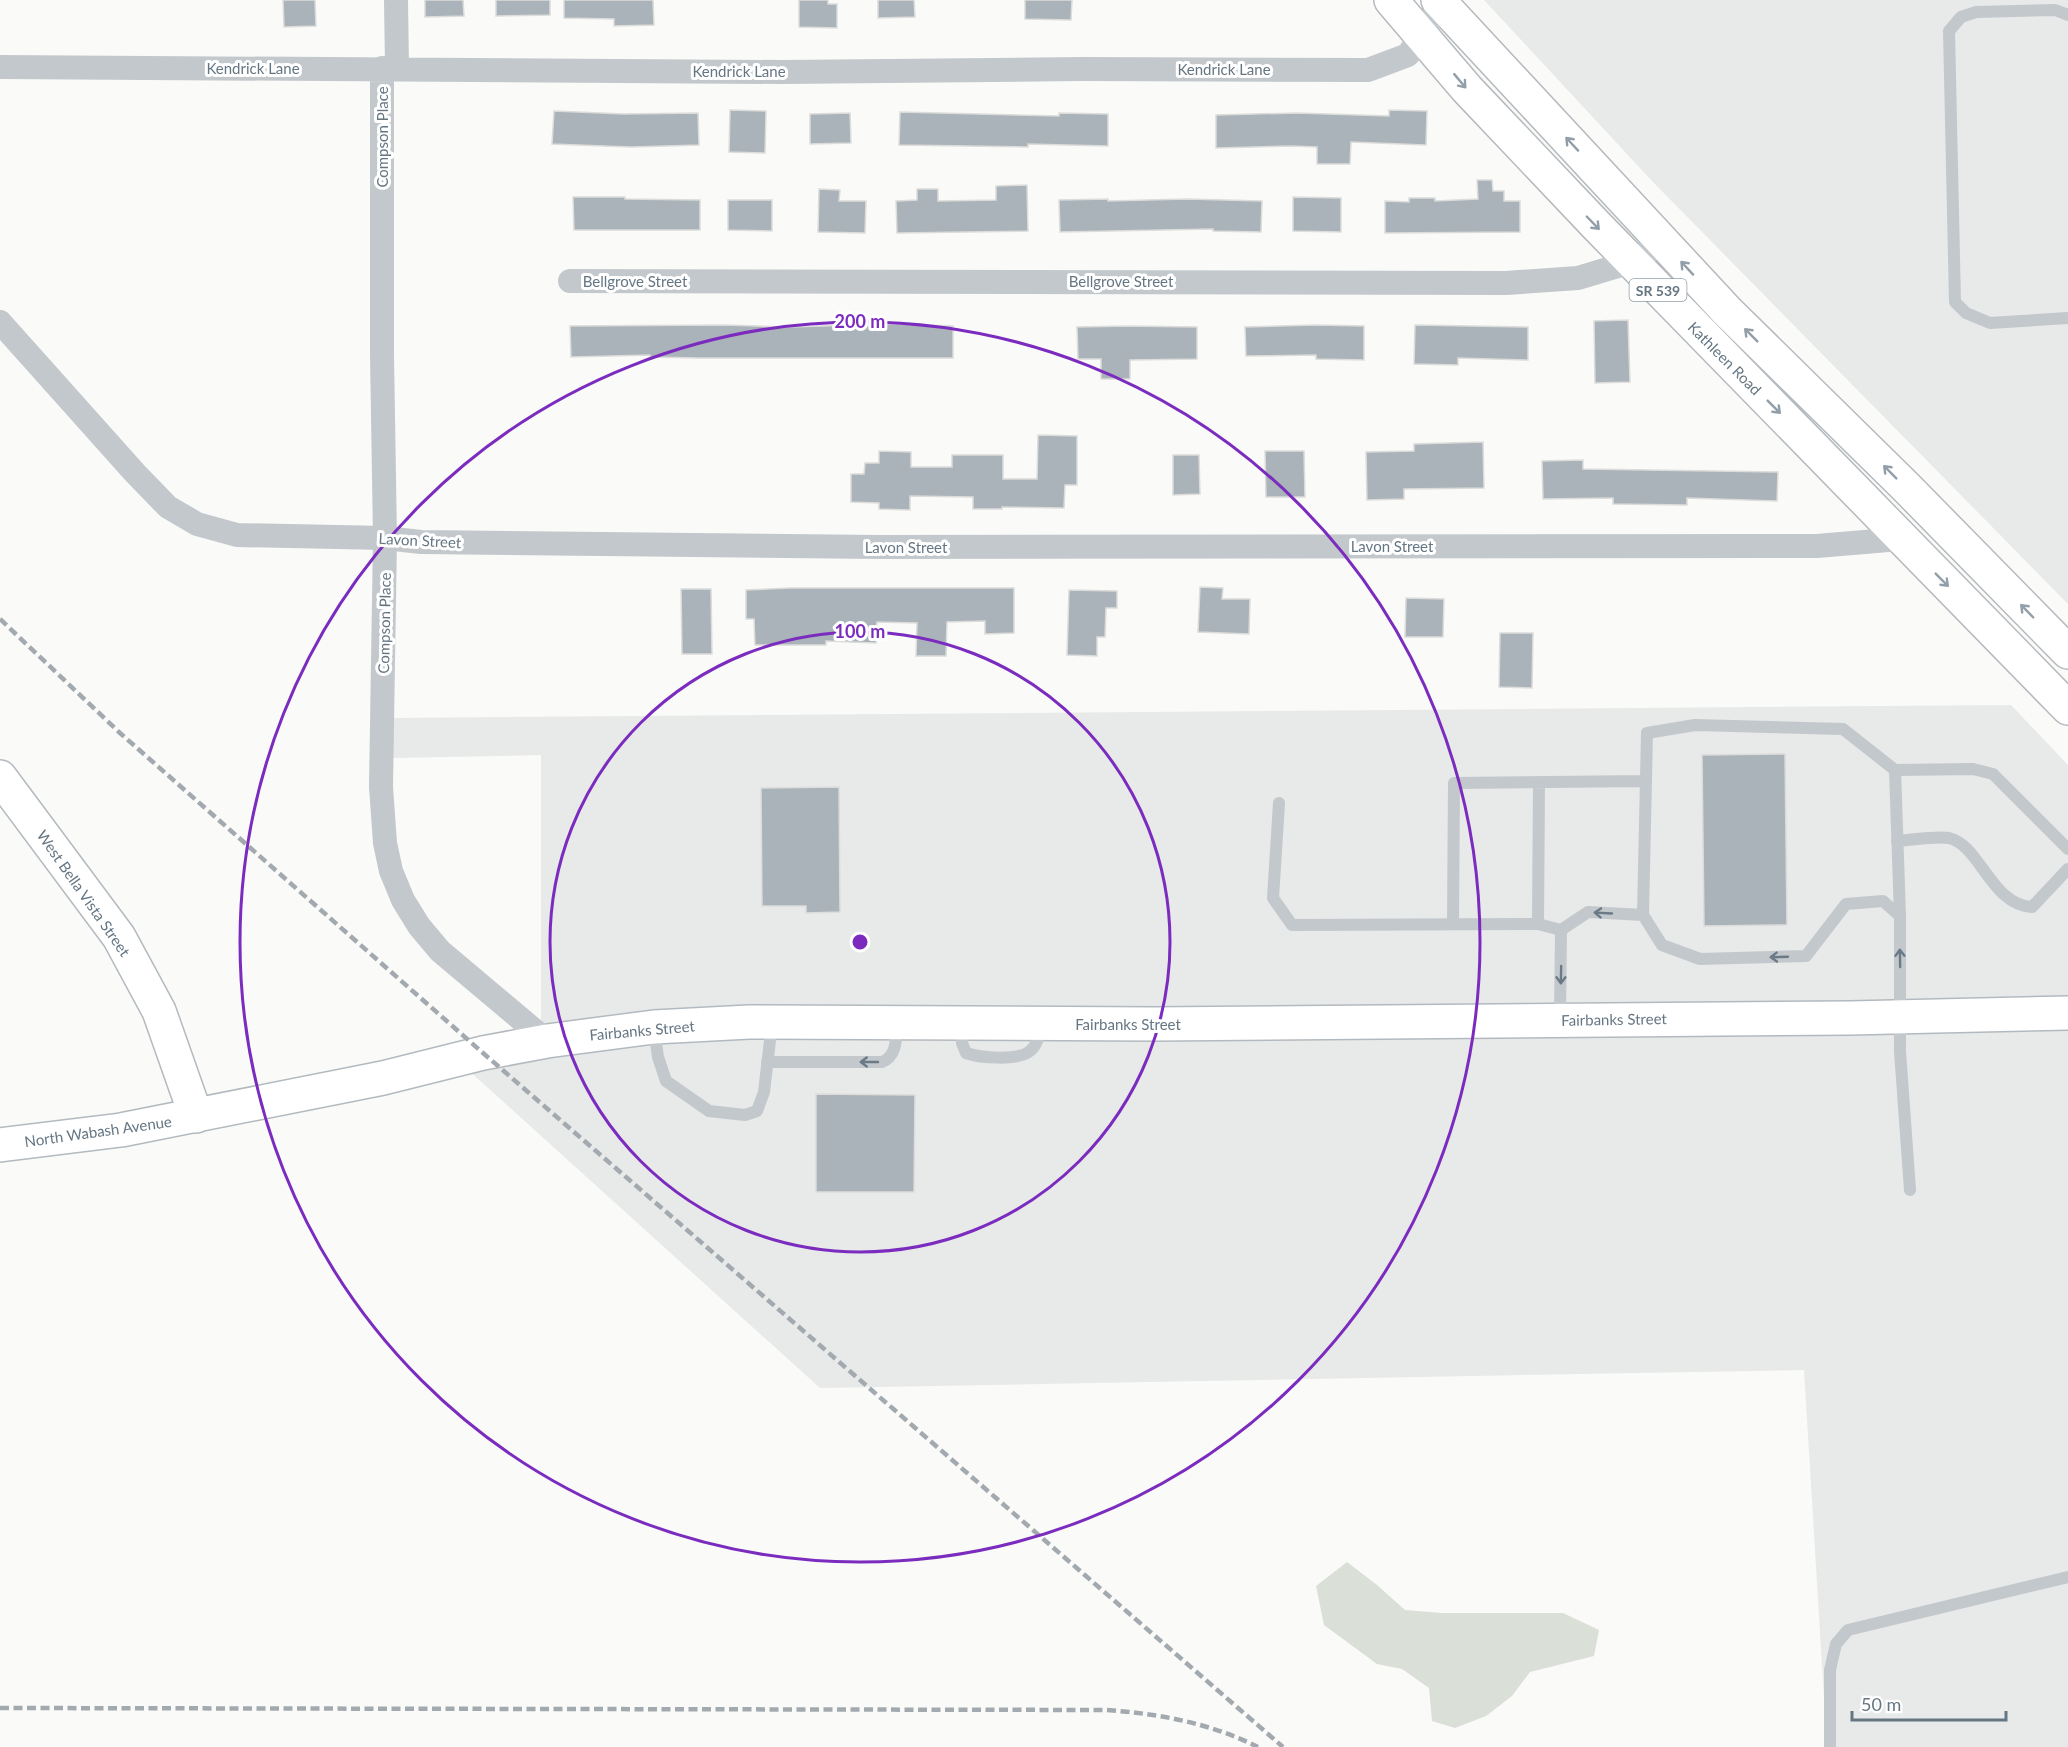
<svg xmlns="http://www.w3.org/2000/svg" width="2068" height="1747" viewBox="0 0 2068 1747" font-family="Lato,sans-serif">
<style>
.built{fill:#e8e9e9}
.green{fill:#dadfd7}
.building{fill:#aab3b9;stroke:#dcdcda;stroke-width:1.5}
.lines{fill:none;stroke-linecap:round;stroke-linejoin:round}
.secondary-casing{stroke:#b3babf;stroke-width:36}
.primary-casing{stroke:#b5babe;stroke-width:36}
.lane{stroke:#c3c8cc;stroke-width:12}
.street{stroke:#c3c8cc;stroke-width:24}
.secondary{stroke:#fff;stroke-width:33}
.primary{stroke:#fff;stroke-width:33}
.rail{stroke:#a2aab0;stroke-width:4.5;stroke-dasharray:9 4.5;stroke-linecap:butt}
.oneway{stroke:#939fa8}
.oneway2{stroke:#6a7a87}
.ring{fill:none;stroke:#7b2cbf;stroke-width:3}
.labels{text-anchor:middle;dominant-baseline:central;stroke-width:6;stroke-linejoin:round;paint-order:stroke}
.shield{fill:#fff;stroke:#939fa8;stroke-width:1.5}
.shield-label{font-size:14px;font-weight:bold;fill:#657683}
.street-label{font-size:15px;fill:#657683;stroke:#fff}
.centre{fill:#7b2cbf;stroke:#fff;stroke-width:3}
.ring-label{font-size:18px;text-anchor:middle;font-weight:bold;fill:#7b2cbf;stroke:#fff;stroke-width:6;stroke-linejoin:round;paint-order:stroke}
</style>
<rect width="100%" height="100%" fill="#fafaf8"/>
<path class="built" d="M1484,0H2068V604L1651,180Z
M2011,705L2068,765V1001L550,1028L541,1021V755L393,758V718Z
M2068,1025V1747H1827L1804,1370L820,1388L467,1069L654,1039Z"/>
<path class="green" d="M1347,1562L1377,1585L1405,1610L1442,1613H1563L1599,1630L1594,1656L1530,1672L1512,1696L1486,1716L1455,1728L1432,1721L1429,1688L1402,1669L1377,1664L1324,1625L1316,1586Z"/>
<path class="building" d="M283,0H315L316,26L284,27Z
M425,0H463L464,16L425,17Z
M496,0H550V15L496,16Z
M564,0H653L654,25L614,26V19L564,18Z
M799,0H828V4H837V28L799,27Z
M878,0H914L915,17L878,18Z
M1025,0H1072L1071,20L1025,19Z
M730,110L766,111L765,153L729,152Z
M1389,110L1427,111L1426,145L1351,142L1350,164H1317V147L1292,146L1216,148V115L1297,113L1389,116Z
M554,111L624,114L698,113L699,145L631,147L552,144Z
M900,112L1059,116V113L1108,114V146L1028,144V147L899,145Z
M850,113L851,143L810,144V114Z
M1477,180H1492L1493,191H1504V201H1520V232L1385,233V201L1409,202V198H1435V201L1478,199Z
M1027,185L1028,231L897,233L896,201L917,200V189H938V201L996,200V186Z
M819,189L840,190L839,201H866L865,233L818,232Z
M573,197H625V199L700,200V230H574Z
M1293,197L1341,198V232L1293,231Z
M1108,199V201L1187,199L1262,201L1261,232L1213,231V229L1060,232L1059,200Z
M728,200H772V231L728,230Z
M1628,320L1630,382L1595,383L1594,321Z
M892,324L953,326V358H699L650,357V355L571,357L570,326L725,325L788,327Z
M1316,325L1364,326V360L1316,359V355L1246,356L1245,327Z
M1415,325L1528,327V360L1458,358V365L1414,364Z
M1129,326L1197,327V359L1130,360V379H1101V359H1078L1077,327Z
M1038,435L1077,436V485H1065L1064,508L1002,507V509H973V497L910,496V510L879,509V503L851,502V474H864L865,463H879V451L911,452V467H952V455H1003V479H1037Z
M1483,442L1484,488L1404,489V499L1367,500L1366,452L1414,451V444Z
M1265,451H1304L1305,497H1266Z
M1173,455H1199L1200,494L1173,495Z
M1583,460V469L1778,472L1777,501L1687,498V505L1613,504V498L1543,499L1542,461Z
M1200,587L1223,588L1222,599H1250L1249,634L1198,632Z
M791,588H1014V633L985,634V621L947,622L946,656H916L917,623L877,622L876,643L826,641V645H755L754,619H746V590Z
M681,589H711L712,654H682Z
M1069,590L1117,591V608H1106L1105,637H1097V656L1067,655Z
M1406,598L1444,599L1443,637H1405Z
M1500,633H1533L1532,688L1499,687Z
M1785,754L1787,925L1704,926L1702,755Z
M839,787L840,912L806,913V906H762L761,788Z
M816,1094L915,1095L914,1192H816Z"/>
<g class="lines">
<g class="secondary-casing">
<path id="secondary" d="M0,777L119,937L159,1011L196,1116
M0,1145L121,1130L383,1078L483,1053L547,1041L654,1027L749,1022L1154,1024L1850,1018L2068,1013"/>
</g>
<g class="primary-casing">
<path id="primary" d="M1391,0L1467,89L1596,225L2068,708
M1438,0L1727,311L1906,487L2068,652"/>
</g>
<path class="lane" d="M2068,15L2055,10L1976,12L1961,17L1949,31L1955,302L1966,313L1990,323L2068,318
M1895,770L1973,769L1993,774L2068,849
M1279,803L1273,898L1292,925L1538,924L1561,930L1588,912L1643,915L1662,945L1700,959L1806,956L1846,904L1883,901L1900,916V1051L1910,1190
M1897,841C1910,840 1938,836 1949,838C1980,845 1991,905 2032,907L2068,869
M1643,915L1647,733L1695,725L1843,729L1895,770L1900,916
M1453,924L1454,783L1646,781
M1538,924L1539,782
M1560,1019L1561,930
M962,1025V1043L966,1053C980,1058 1018,1061 1030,1051C1038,1045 1039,1034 1041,1025
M654,1028L658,1057L666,1081L709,1111L745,1115L757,1111L764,1092L772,1023
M767,1062H882C897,1056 896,1039 897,1025
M1830,1747V1670L1836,1644L1848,1630L2068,1577"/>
<path class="street" d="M396,0L397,68
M0,67L782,72L1082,69L1368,70L1408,55L1444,0
M382,68V355L385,538L381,787L385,843L391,871L403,900L419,926L440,951L547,1041
M570,281L1506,283L1578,278L1631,262L1664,242
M0,322L135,473L168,507L197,524L237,535L385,538L421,542L879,547L1817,546L1900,539"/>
<use href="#secondary" class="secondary"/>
<use href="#primary" class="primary"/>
<path class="rail" d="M0,619L120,733L483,1053L1283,1747
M0,1708L1107,1710C1160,1714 1210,1723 1258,1747"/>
</g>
<defs><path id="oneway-shaft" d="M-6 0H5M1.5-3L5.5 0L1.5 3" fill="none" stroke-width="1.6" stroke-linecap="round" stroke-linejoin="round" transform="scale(1.5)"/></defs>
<g class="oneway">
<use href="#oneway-shaft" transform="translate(1460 81) rotate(50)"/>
<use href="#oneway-shaft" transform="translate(1572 144) rotate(-133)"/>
<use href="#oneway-shaft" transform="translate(1593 223) rotate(46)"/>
<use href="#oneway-shaft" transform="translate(1687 268) rotate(-133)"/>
<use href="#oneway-shaft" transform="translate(1751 335) rotate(-135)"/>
<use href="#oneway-shaft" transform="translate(1774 407) rotate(45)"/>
<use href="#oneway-shaft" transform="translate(1890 472) rotate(-135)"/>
<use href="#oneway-shaft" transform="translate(1942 580) rotate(45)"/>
<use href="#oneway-shaft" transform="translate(2027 611) rotate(-134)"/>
</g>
<g class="oneway2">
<use href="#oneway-shaft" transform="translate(1603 913) rotate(-177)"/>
<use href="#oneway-shaft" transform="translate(1779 957) rotate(178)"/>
<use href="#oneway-shaft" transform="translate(1900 958) rotate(-91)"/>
<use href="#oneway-shaft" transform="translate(1561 975) rotate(91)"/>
<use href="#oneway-shaft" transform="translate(869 1062) rotate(-180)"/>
</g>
<g class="ring">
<circle cx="860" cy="942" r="310"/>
<circle cx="860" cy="942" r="620"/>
</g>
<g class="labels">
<rect class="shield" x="1629.5" y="279" width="57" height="22" rx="4.5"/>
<g class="shield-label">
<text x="1658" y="290">SR 539</text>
</g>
<g class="street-label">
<text x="253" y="68">Kendrick Lane</text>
<text x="1224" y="69">Kendrick Lane</text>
<text x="739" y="71">Kendrick Lane</text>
<text transform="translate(382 137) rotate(-90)">Compson Place</text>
<text x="635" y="281">Bellgrove Street</text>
<text x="1121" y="281">Bellgrove Street</text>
<text transform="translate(1725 358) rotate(45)">Kathleen Road</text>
<text transform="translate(420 540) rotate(3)">Lavon Street</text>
<text x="1392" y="546">Lavon Street</text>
<text x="906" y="547">Lavon Street</text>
<text transform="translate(384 623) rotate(-89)">Compson Place</text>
<text transform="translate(84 893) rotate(55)">West Bella Vista Street</text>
<text transform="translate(1614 1019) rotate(-1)">Fairbanks Street</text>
<text x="1128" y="1024">Fairbanks Street</text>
<text transform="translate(642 1030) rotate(-5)">Fairbanks Street</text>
<text transform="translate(98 1131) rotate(-8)">North Wabash Avenue</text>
</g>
</g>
<circle cx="860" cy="942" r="9" class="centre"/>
<g class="ring-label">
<text x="860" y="328">200 m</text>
<text x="860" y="638">100 m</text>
</g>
<path d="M1852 1711v9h154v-9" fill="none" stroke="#657683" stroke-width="3"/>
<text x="1861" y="1711" font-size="18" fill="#657683" stroke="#ffffff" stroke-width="4.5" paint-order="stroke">50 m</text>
</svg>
